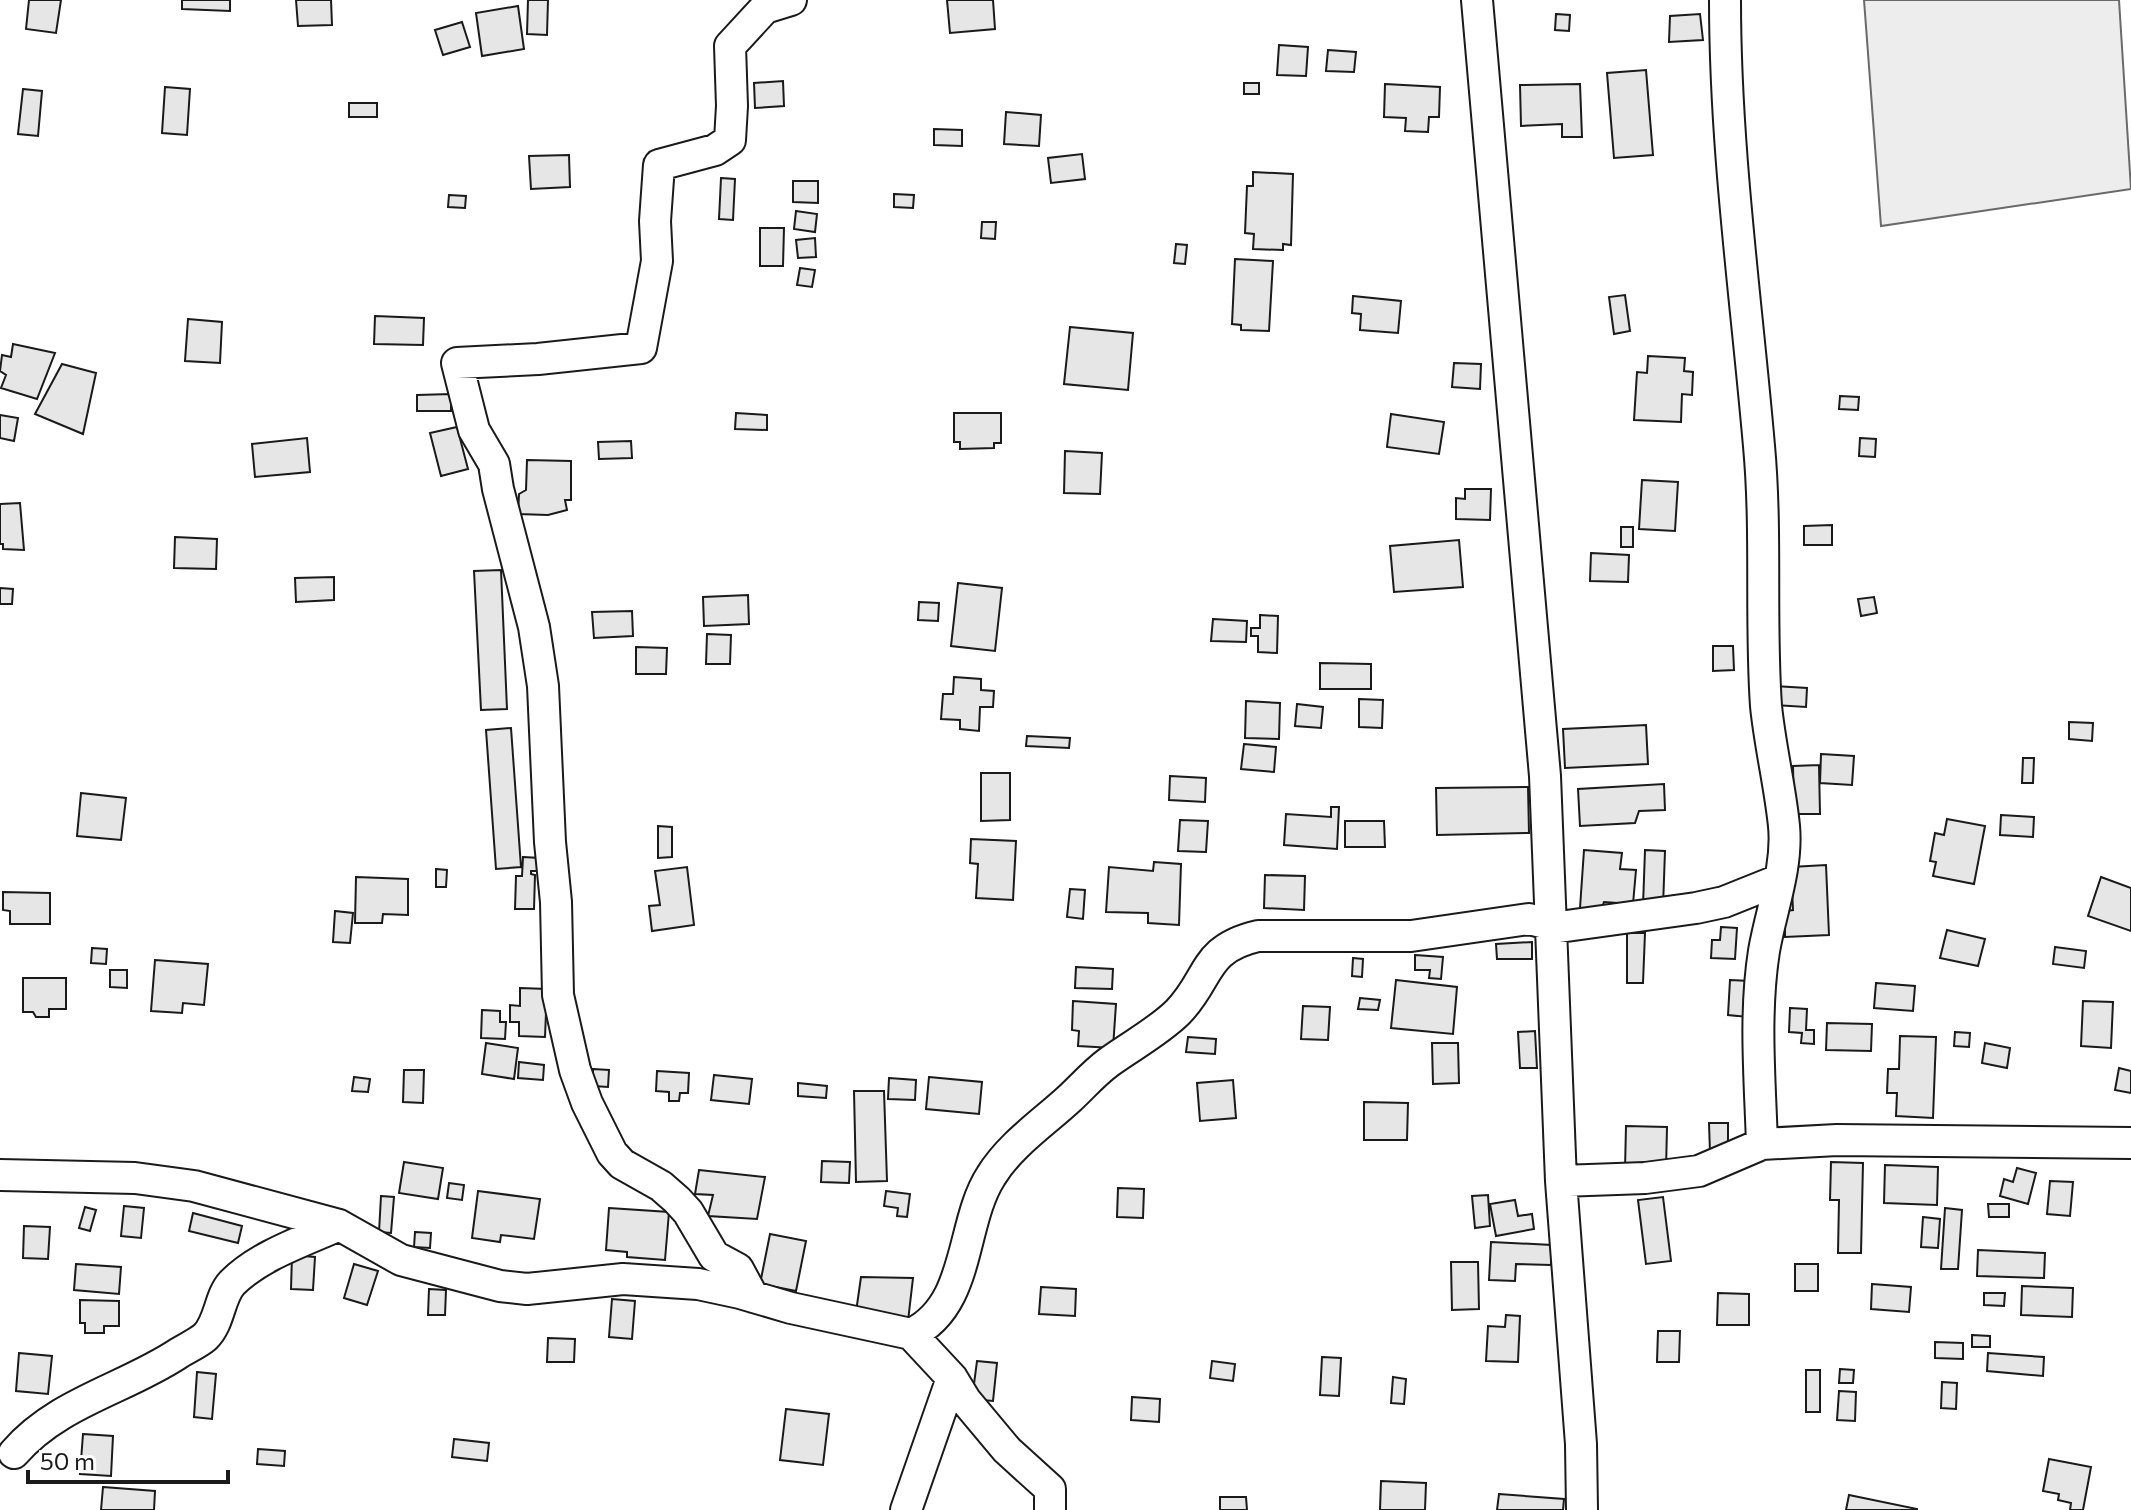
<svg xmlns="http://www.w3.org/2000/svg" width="2131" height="1510" viewBox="0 0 2131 1510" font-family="Commissioner,sans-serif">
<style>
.built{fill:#ededed;stroke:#6a6a6a;stroke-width:2}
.building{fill:#e6e6e6;stroke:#1a1a1a;stroke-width:2}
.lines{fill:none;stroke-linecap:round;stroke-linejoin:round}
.minor-casing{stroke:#1a1a1a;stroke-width:34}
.minor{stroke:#fff;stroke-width:30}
</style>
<rect width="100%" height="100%" fill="#fff"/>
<path class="built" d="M1864,0H2119L2131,189L1881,226Z"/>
<path class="building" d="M29,0H61L56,33L26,29Z
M182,0H230V11L182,9Z
M296,0H331L332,25L298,26Z
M528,0H548L547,35L527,34Z
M947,0H993L995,29L950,33Z
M518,6L524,49L482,56L476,13Z
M1556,14L1570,15L1569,31L1555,30Z
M1700,14L1703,40L1669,42L1670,16Z
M462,22L470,47L443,55L435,30Z
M1279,45L1308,47L1306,76L1277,75Z
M1328,50L1356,52L1354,72L1326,71Z
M1646,70L1653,155L1614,158L1607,73Z
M783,81L784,106L755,108L754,83Z
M1244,83H1259V94H1244Z
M1385,84L1440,87L1439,117H1429L1428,132L1405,131L1406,118L1384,117Z
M1580,84L1582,137H1562V124L1521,126L1520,85Z
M165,87L190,89L187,135L162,133Z
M23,89L42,91L38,136L18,134Z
M349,103H377V117H349Z
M1006,112L1041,115L1039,146L1004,144Z
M934,129L962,130V146L934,145Z
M1082,154L1085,179L1051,183L1048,158Z
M569,155L570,187L531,189L529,156Z
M1253,172L1293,174L1291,245L1283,244V250L1253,249L1254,234L1245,233L1247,186H1253Z
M721,178L735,179L733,220L719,219Z
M793,181H818V203L793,202Z
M894,194L914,195L913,208L894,207Z
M449,195L466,196L465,208L448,207Z
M796,211L817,214L815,232L794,229Z
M982,222H996L995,239L981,238Z
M760,228H784L783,266H760Z
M815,238L816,257L798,258L796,240Z
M1176,244L1187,245L1185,264L1174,263Z
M1235,259L1273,261L1269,331L1241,330V325L1232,324Z
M800,268L815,270L812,287L797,285Z
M1625,295L1630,331L1614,334L1609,297Z
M1353,296L1401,301L1398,333L1360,330L1361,314L1352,313Z
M375,316L424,318L423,345L374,344Z
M188,319L222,322L220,363L185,361Z
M1070,327L1133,333L1128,390L1064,384Z
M13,344L55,353L37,399L1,388L6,375L0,371L2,355L11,357Z
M1648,356L1685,358L1684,371L1693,372L1692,395L1682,394L1681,422L1634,420L1637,372L1647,373Z
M1454,363L1481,364L1480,389L1452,387Z
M62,364L96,373L83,434L35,414Z
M451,394V411H417V395Z
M1840,396L1859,397L1858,410L1839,409Z
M736,413L767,415V430L735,429Z
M954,413H1001V443H994V448L960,449V442H954Z
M1391,414L1444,422L1439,454L1387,447Z
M0,415L18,418L14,441L0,438Z
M457,427L468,469L441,476L430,433Z
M307,438L310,472L255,477L252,444Z
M1860,438L1876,439L1875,457L1859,456Z
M631,441L632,458L599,459L598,442Z
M1065,451L1102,453L1100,494L1064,493Z
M527,460L571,461V500H565L567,510L548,515L518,514L519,494L526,490Z
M1642,480L1678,482L1675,531L1639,529Z
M1465,489H1491L1490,520L1456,519V498L1465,499Z
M20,503L24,550L3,549V544H0V504Z
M1832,525V545H1804V526Z
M1621,527H1633V547H1621Z
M175,537L217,539L216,569L174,568Z
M1459,540L1463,587L1394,592L1390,546Z
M1591,553L1629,555L1628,582L1590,581Z
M501,570L507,709L481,710L474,571Z
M334,577V600L296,602L295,578Z
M958,583L1002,588L995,651L951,646Z
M0,588L13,589L12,604H0Z
M748,595L749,624L704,626L703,597Z
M1874,597L1877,613L1861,616L1858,599Z
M919,602L939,603L938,621L918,620Z
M632,611L633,636L594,638L592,612Z
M1260,615L1278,616L1277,653L1258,652V636H1251V628H1260Z
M1213,619L1247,621L1246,642L1211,641Z
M707,634L731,635L730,664H706Z
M1713,646H1733L1734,670L1713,671Z
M636,647L667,648L666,674H636Z
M1320,663L1371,664V689H1320Z
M954,677L981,679V690L994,691L993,707H980L979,731L960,729V720L941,719L943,694H953Z
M1775,686L1807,688L1806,707L1774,705Z
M1359,699L1383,700L1382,728L1359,727Z
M1246,701L1280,703L1279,739L1245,738Z
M1297,704L1323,707L1321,728L1295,726Z
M2069,722L2093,723L2092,741L2069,739Z
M1646,725L1648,764L1565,768L1563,729Z
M511,728L521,867L496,869L486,730Z
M1027,736L1070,738L1069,748L1026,746Z
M1244,744L1276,747L1274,772L1241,769Z
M1821,754L1854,756L1852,785L1820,783Z
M2023,758H2034L2033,783H2022Z
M1819,765L1820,814H1794L1793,766Z
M981,773H1010V820L981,821Z
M1170,776L1206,778L1205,802L1169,800Z
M1664,784L1665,810L1639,811L1635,823L1580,826L1578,789Z
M1528,787L1529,833L1437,835L1436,788Z
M81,793L126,798L121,840L77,836Z
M1331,807H1339L1337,849L1284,845L1286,814L1331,817Z
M2001,815L2034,817L2033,837L2000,835Z
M1947,819L1985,826L1974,884L1933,876L1936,862L1930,861L1935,833L1944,835Z
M1180,820L1208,821L1206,852L1178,851Z
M1345,821H1384L1385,847H1345Z
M658,826L672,827V857L658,858Z
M971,839L1016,841L1013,900L976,898L978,864L970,863Z
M1584,850L1622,853L1620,869L1636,870L1633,904L1604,902L1601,910L1580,908Z
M1645,850L1665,851L1663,907L1643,906Z
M523,857L540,858L539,871H531V874L535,875L534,909H515L516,876H522Z
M1154,862L1181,864L1179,925L1148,923V913L1106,912L1109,867L1153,871Z
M1826,865L1829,935L1785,937V911L1793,910L1791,867Z
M687,867L694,925L652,931L649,906L660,905L655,871Z
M436,869L447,870L446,887H436Z
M1265,875L1305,876L1304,910L1264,908Z
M356,877L408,879V915L383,914L382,923H355Z
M2101,877L2131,888V931L2088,916Z
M1070,889L1085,890L1083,919L1067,917Z
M3,892L50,893V924H10V911L3,910Z
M335,911L353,913L350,943L333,942Z
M1721,927L1737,928L1735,959L1711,958L1712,940H1720Z
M1947,930L1985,939L1978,966L1940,958Z
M1627,933H1645L1643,983H1627Z
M1532,942V959H1497L1496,944Z
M2055,947L2086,951L2084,968L2053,964Z
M92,948L107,949L106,964L91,963Z
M1415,955L1443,957L1441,979L1429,978L1430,970H1415Z
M1353,958L1363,959L1362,977L1352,976Z
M155,960L208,964L204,1005L183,1003L182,1013L151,1011Z
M1076,967L1113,969L1112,989L1075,988Z
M110,970H127V988L110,987Z
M23,978H66V1009H49V1017H36L33,1012H23Z
M1396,980L1457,987L1453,1034L1391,1028Z
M1730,980L1750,981L1748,1017L1728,1015Z
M1876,983L1915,986L1913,1011L1874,1008Z
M520,988L547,989L545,1037L519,1036V1022H510V1005L520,1006Z
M1360,998L1380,1000L1378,1010L1358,1009Z
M1073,1001L1116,1004L1113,1048L1078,1046L1079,1031L1072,1030Z
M2083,1001L2113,1002L2111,1048L2081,1046Z
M1303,1006L1330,1007L1328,1040L1301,1039Z
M1790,1008L1807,1009L1806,1030H1814V1044L1801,1043L1802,1033L1789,1032Z
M482,1010L500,1011V1022H506L505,1039L481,1038Z
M1827,1023L1872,1024L1871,1051L1826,1050Z
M1535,1031L1537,1068H1520L1518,1032Z
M1955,1032L1970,1033L1969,1047L1954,1046Z
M1900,1036L1936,1037L1933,1118L1896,1116L1897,1093H1887L1888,1069H1899Z
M1188,1037L1216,1039L1215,1054L1186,1052Z
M486,1043L518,1048L514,1079L482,1074Z
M1432,1043H1458L1459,1083L1433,1084Z
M1985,1043L2010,1048L2007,1068L1982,1063Z
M519,1062L544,1065L543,1080L518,1078Z
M2119,1068L2131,1071V1093L2115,1090Z
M593,1069L609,1070L608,1087L593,1086Z
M404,1070H424L423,1103L403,1102Z
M657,1071L689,1073L688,1093H680L679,1101H669V1092L656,1091Z
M714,1075L752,1079L749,1104L711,1100Z
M354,1077L370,1079L368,1092L352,1091Z
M929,1077L982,1082L979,1114L926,1109Z
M889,1078L916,1080L915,1100L888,1099Z
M1233,1080L1236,1118L1200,1121L1197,1083Z
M798,1083L827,1086L826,1098L798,1096Z
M854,1091H884L887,1181L856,1182Z
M1364,1102L1408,1103L1407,1140H1364Z
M1709,1123H1728V1152L1710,1153Z
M1626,1126L1667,1127L1666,1170L1625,1169Z
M822,1161L850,1162L849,1183L821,1182Z
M404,1162L443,1168L438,1199L399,1193Z
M1831,1162L1863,1163L1861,1253H1838L1839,1200H1830Z
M1885,1165L1938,1167L1937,1205L1884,1203Z
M2017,1168L2036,1173L2028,1204L2000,1196L2004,1179L2013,1182Z
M699,1170L765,1177L757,1219L708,1216L713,1195L695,1194Z
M2050,1181L2073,1182L2070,1216L2047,1214Z
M449,1183L464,1185L462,1200L447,1198Z
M1118,1188L1144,1189L1143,1218L1117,1217Z
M478,1191L540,1199L534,1239L501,1235L500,1242L472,1238Z
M886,1191L910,1194L907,1217L897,1216L898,1208L884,1206Z
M1488,1195L1490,1226L1475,1228L1472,1196Z
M381,1196L394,1197L391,1233L379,1232Z
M1663,1197L1671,1261L1646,1264L1638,1200Z
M1515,1200L1518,1216L1532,1214L1534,1229L1496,1236L1490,1204Z
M1988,1204H2009V1217H1989Z
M124,1206L144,1208L141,1238L121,1236Z
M85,1207L96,1210L90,1231L79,1228Z
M609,1208L669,1212L665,1260L627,1257V1252L606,1250Z
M1945,1208L1962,1210L1958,1269H1941Z
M193,1213L242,1226L238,1243L189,1231Z
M1923,1217L1940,1219L1938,1248L1921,1247Z
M24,1226L50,1227L48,1259L23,1258Z
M415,1232L431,1233L430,1248L414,1247Z
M770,1234L806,1241L796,1291L760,1284Z
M1491,1242L1552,1245L1551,1265L1516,1264L1515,1281L1489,1280Z
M1978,1250L2045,1253L2044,1278L1977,1276Z
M292,1255L315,1257L313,1290L291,1289Z
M1451,1262H1478L1479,1309L1452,1310Z
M76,1264L121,1267L119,1294L74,1290Z
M354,1264L378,1271L367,1305L344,1298Z
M1795,1264H1818V1291H1795Z
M861,1277L913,1278L908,1321L856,1312Z
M1872,1284L1911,1287L1909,1312L1871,1309Z
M2022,1286L2073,1288L2072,1317L2021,1315Z
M1041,1287L1076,1289L1075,1316L1039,1314Z
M429,1289L446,1290L445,1315H428Z
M1718,1293L1749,1294V1325H1717Z
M1984,1293H2005L2004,1306L1984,1305Z
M612,1299L635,1301L632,1339L609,1337Z
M80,1300L119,1301V1326H104V1333H85V1323H80Z
M1506,1315L1520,1316L1518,1362L1486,1361L1488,1326L1505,1327Z
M1658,1331H1680L1679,1362H1657Z
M1972,1335L1990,1336V1347H1972Z
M548,1338L575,1339L574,1362H547Z
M1935,1342L1963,1343V1359L1935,1358Z
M19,1353L52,1356L48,1394L16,1391Z
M1988,1353L2044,1357L2043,1376L1987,1371Z
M1322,1357L1341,1358L1339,1396L1320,1395Z
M977,1361L997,1363L993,1401L972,1399Z
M1212,1361L1235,1364L1233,1381L1210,1378Z
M1840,1369L1854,1370L1853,1383H1839Z
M1806,1370H1820V1412H1806Z
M197,1372L216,1374L212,1419L194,1417Z
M1393,1377L1406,1379L1404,1404L1391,1403Z
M1942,1382L1957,1383L1956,1409L1941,1408Z
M1839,1391L1856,1392L1855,1421L1837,1420Z
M1132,1397L1160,1399L1159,1422L1131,1420Z
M786,1409L829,1414L823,1465L780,1460Z
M83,1434L113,1436L111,1476L80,1474Z
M454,1439L489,1443L487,1461L452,1457Z
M258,1449L285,1451L284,1466L257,1464Z
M2049,1459L2091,1467L2083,1510H2070L2071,1503L2058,1500L2059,1494L2043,1491Z
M1381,1481L1426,1483L1425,1510H1380Z
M103,1487L155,1491L154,1510H101Z
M1499,1494L1564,1499L1563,1510H1497Z
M1849,1495L1917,1509V1510H1846Z
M1220,1497H1246L1247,1510H1220Z"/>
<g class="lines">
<g class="minor-casing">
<path id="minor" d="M1477,0L1545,776L1561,1181L1581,1444L1582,1510
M1725,0C1725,150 1746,297 1759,446C1767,533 1760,620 1766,706C1770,746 1780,786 1784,826C1788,868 1771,910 1764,951C1754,1014 1760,1081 1762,1144
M0,1175L135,1178L194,1186L339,1225L401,1260L500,1286L527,1289L623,1279L698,1284L740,1293L791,1308L911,1334L952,1378L966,1401L1007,1450L1050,1489V1510
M1561,1181L1645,1178L1699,1171L1762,1144L1837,1140L2131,1143
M753,1297L738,1269L714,1256L688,1212L677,1200L661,1186L622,1164L612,1153L587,1103L575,1070L558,995L556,902L550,842L543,686L534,627L498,489L494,464L474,430L457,363L538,359L641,348L657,261L655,221L659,165L715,150L730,140L732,106L730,46L765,8L791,0
M911,1334C971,1306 960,1224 991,1176C1010,1145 1043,1123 1069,1099C1082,1087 1094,1073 1109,1062C1131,1046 1159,1031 1178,1012C1211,978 1202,949 1258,936H1411L1529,919L1545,923L1552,928L1696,908L1724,902L1779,880
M14,1453C58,1402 125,1389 179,1353C187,1348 198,1343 205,1337C220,1323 219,1297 232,1283C260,1255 304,1241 339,1225
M906,1510L952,1378"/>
</g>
<use href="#minor" class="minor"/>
</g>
<path d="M28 1470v12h200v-12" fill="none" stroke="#1a1a1a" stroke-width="4"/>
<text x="40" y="1470" font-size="24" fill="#1a1a1a" stroke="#ffffff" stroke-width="6" paint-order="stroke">50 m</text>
</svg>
